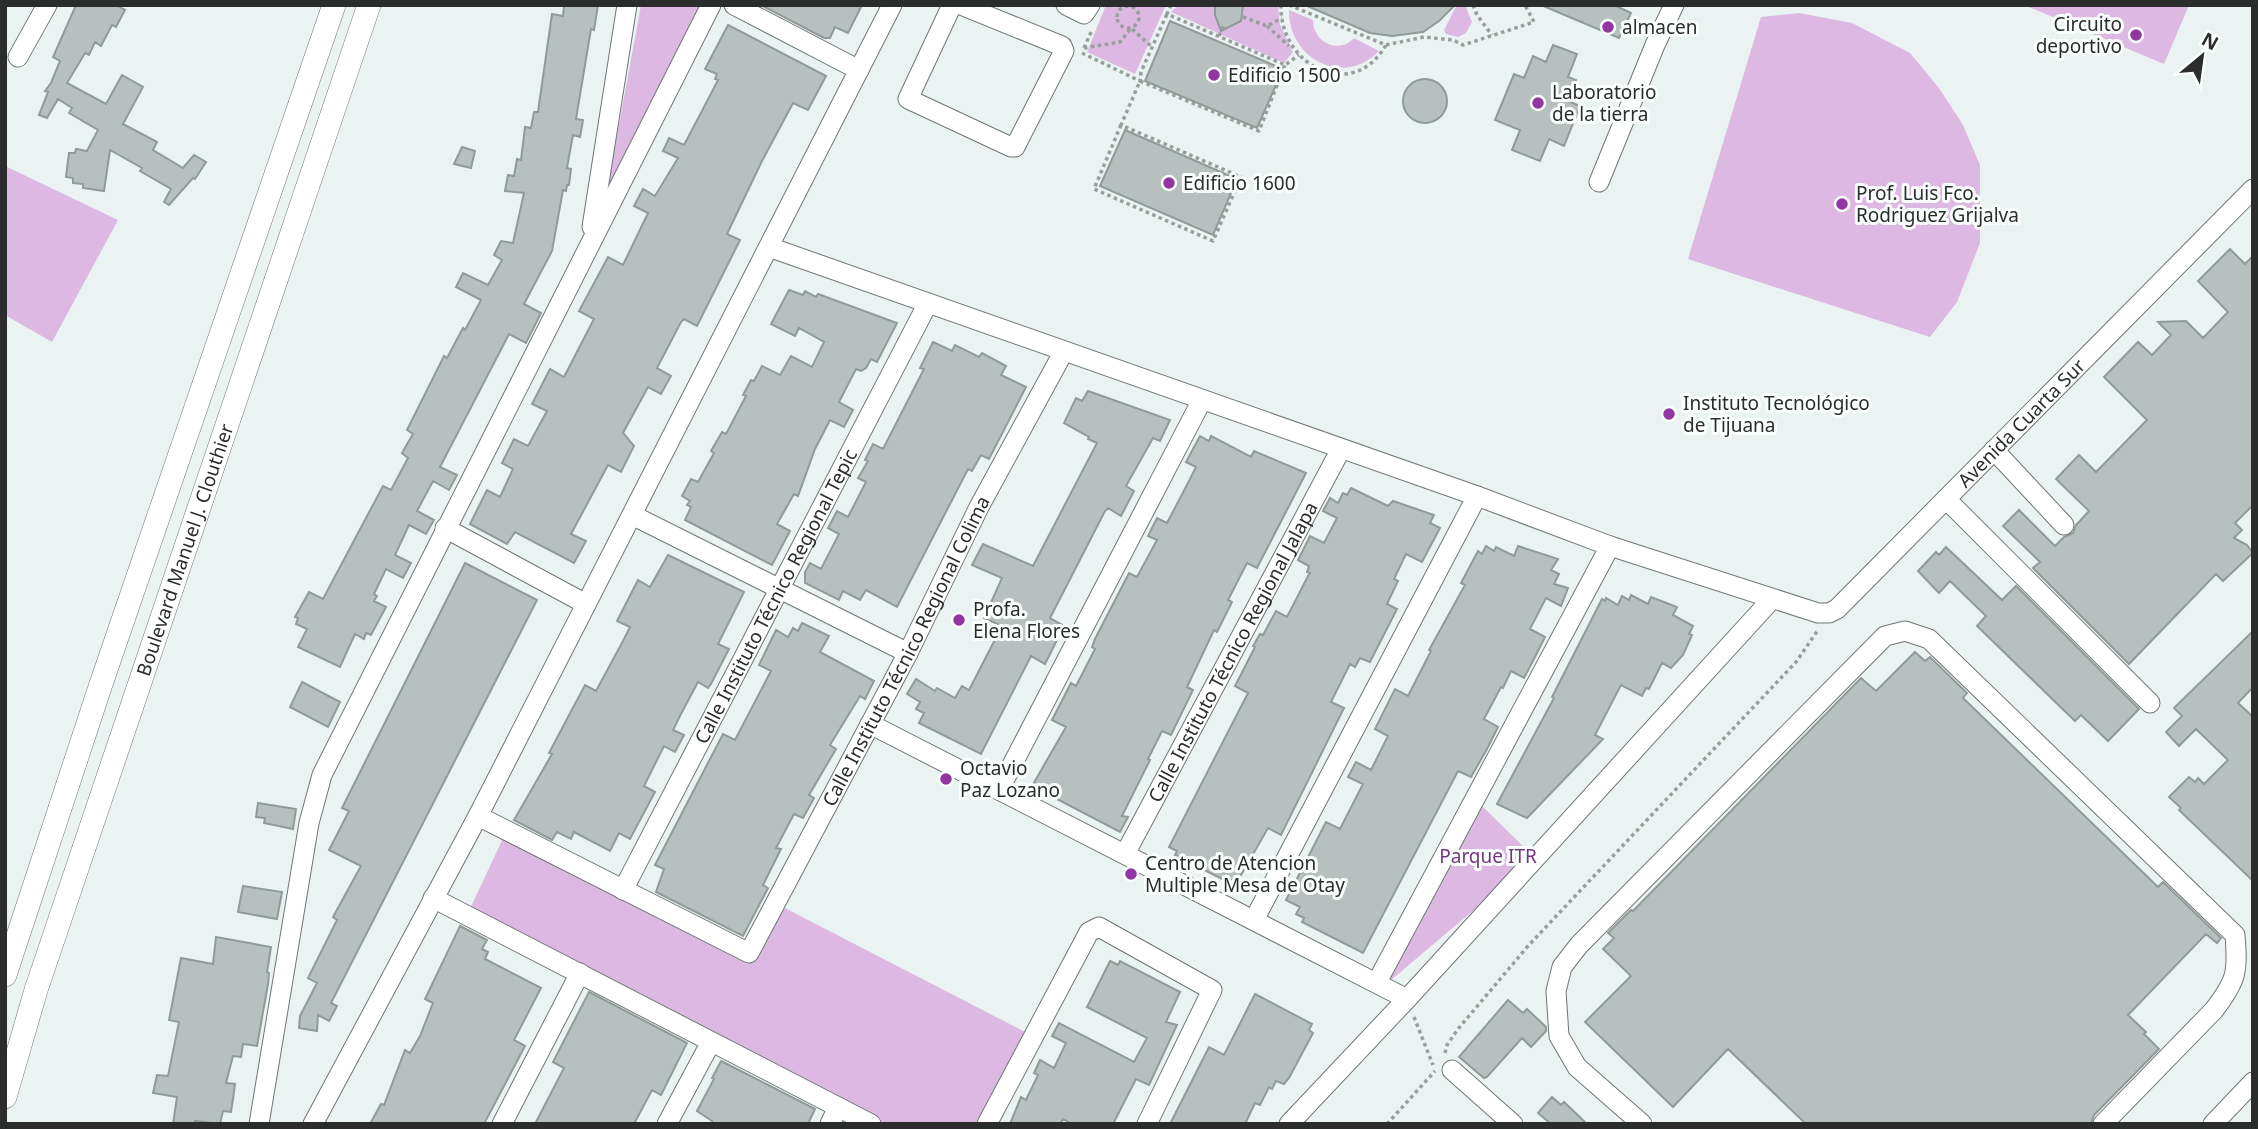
<svg xmlns="http://www.w3.org/2000/svg" width="2258" height="1129" viewBox="0 0 2258 1129" font-family="'Noto Sans',sans-serif">
<style>
.green{fill:#dcb8e3}
.building{fill:#b7c0be;stroke:#919a98;stroke-width:2}
.lines{fill:none;stroke-linecap:round;stroke-linejoin:round}
.minor-casing{stroke:#6f7775;stroke-width:21}
.major-casing{stroke:#6f7775;stroke-width:24}
.path{stroke:#979e9c;stroke-width:3.5;stroke-dasharray:3.5 3.5;stroke-linecap:butt}
.minor{stroke:#fff;stroke-width:19}
.major{stroke:#fff;stroke-width:23}
.poi-dot{fill:#9237a2;stroke:#fafffe;stroke-width:2.5}
.labels{text-anchor:middle;dominant-baseline:central;stroke-width:6;stroke-linejoin:round;paint-order:stroke}
.poi-label{font-size:19px;fill:#2a2d2c;stroke:#fafffe;text-anchor:start}
.street-label{font-size:19px;fill:#2a2d2c;stroke:#fafffe}
.park-label{font-size:19px;fill:#773383;stroke:#fafffe}
</style>
<rect width="100%" height="100%" fill="#eaf3f1"/>
<path class="green" d="M641,5H704L604,206Z
M1106,5H1166L1135,74L1087,52Z
M1178,5H1276L1278,6L1280,25L1293,52L1284,63L1171,12Z
M1457,5H1465L1472,22L1466,33L1458,37L1446,34L1444,30Z
M2024,5H2189L2164,64Z
M1289,10L1313,20C1313,42 1338,55 1354,38L1379,51C1344,88 1288,59 1289,10Z
M1799,13L1852,23L1910,53L1939,88L1963,125L1980,165V243L1957,302L1930,337L1688,259L1761,17Z
M5,166L118,220L52,342L5,315Z
M1478,802L1535,858L1384,986Z
M506,832L748,958L777,904L1031,1035L985,1124H876L468,913Z"/>
<path class="building" d="M76,5H116L125,10L116,27L112,25L101,46L95,42L89,55L85,53L67,83L106,104L122,75L143,87L123,124L157,142L153,150L183,168L194,155L206,162L195,179L193,178L169,205L164,202L171,189L140,171L142,168L110,150L104,191L83,188V184L73,183V178L66,177L69,153H75L76,149L87,151L98,130L69,113L72,108L58,99L47,118L39,115L48,92L45,91L51,83L60,61L53,57Z
M564,5H598L594,30L591,29L576,119L583,120L580,137L573,135L570,151L567,168L571,169L569,185H567L566,191L563,190L552,251L524,304L541,313L526,343L509,334L440,467L457,475L449,490L433,481L417,511L434,520L426,534L409,525L395,555L411,563L403,578L386,569L374,594L377,596L374,601L386,607L371,635L366,633L364,639L355,634L340,667L298,647L307,629L296,624L298,618L295,617L309,592L323,599L383,486L391,490L408,458L402,453L413,434L407,430L444,356L447,358L463,328L465,330L481,300L456,287L463,273L488,285L502,260L494,255L501,241L513,243L524,193L505,191L508,175L514,176L517,159L521,160L525,127L531,128L534,112H538L552,14L563,16Z
M761,5H862L848,33L835,27L830,38H824Z
M1215,5H1243L1241,21L1221,31L1215,15Z
M1305,5H1455L1439,21L1423,32L1392,36L1370,33Z
M1541,5H1614L1631,13L1619,38Z
M1170,21L1283,69L1257,128L1145,81Z
M728,25L826,76L808,110L793,103L761,163L727,234L740,240L697,326L684,319L681,322L657,368L671,376L661,394L648,387L623,433L634,446L621,472L608,465L571,534L586,541L574,563L515,532L507,544L470,524L487,490L500,497L513,469L502,463L514,439L528,446L547,411L532,404L550,369L564,377L594,319L579,311L608,257L623,265L648,213L634,206L643,189L655,196L678,158L663,151L669,138L684,145L703,109L718,80L715,79L717,74L705,69Z
M1553,45L1577,54L1568,77L1576,80L1568,101L1580,106L1564,146L1549,139L1540,161L1512,150L1520,130L1495,120L1514,74L1524,78L1533,56L1546,62Z
M1403 101a22 22 0 1 1 44 0a22 22 0 1 1-44 0Z
M1125,130L1237,179L1213,235L1100,186Z
M462,147L475,151L471,168L454,164Z
M2230,249L2245,264L2253,256V505L2235,523L2242,530L2234,538L2247,545L2253,553L2223,581L2216,574L2129,664L2033,568L2040,562L2003,526L2019,510L2055,546L2064,537L2073,533L2076,525L2089,511L2056,479L2079,455L2096,472L2147,420L2104,377L2138,342L2152,355L2171,335L2158,322L2186,321L2203,338L2228,312L2198,281Z
M789,290L803,295L805,291L816,297L818,294L897,323L877,362L871,359L866,368L861,371L856,369L839,402L853,410L844,427L830,420L815,449L798,496L794,494L777,524L790,531L772,565L685,520L691,507L687,505L690,501L682,496L691,479L698,482L714,453L711,451L722,432L726,434L746,396L743,395L751,380L754,381L762,366L780,375L791,356L812,367L824,342L799,328L795,336L771,324Z
M933,342L952,351L955,345L979,357L982,353L1006,366L1001,375L1026,387L989,459L981,455L972,471L968,469L897,607L866,590L860,600L843,591L839,600L805,583V572L810,563L821,569L839,534L828,528L837,511L848,517L866,482L858,478L868,461L865,460L873,444L883,449L924,369L920,368Z
M1088,391L1170,420L1160,441L1153,438L1126,486L1134,491L1121,516L1108,508L1105,511L1050,618L1064,626L1045,664L1031,656L981,754L919,723L924,713L916,709L920,702L907,694L916,679L935,691L937,688L955,698L962,686L969,690L1002,626L984,618L1002,578L972,565L983,544L1033,566L1097,443L1088,439L1089,437L1064,423L1076,398L1082,401Z
M1200,436L1209,441L1211,436L1251,457L1254,451L1306,473L1257,568L1247,563L1228,600L1232,602L1217,632L1214,630L1187,687L1193,690L1171,735L1162,731L1148,759L1150,760L1122,816L1128,817L1120,832L1032,786L1066,727L1052,720L1071,683L1076,686L1095,649L1092,647L1095,639L1129,573L1137,577L1157,540L1148,536L1157,518L1167,523L1188,483L1196,467L1186,462Z
M1351,488L1388,506L1393,501L1434,515L1430,523L1440,528L1422,562L1406,554L1394,579L1398,581L1387,604L1397,609L1370,662L1360,658L1355,667L1350,664L1331,702L1344,708L1281,835L1268,828L1237,882L1229,879L1228,882L1175,855L1177,851L1169,847L1248,693L1235,686L1255,647L1253,646L1260,634L1263,635L1276,611L1287,617L1308,576L1310,573L1307,572L1309,566L1298,560L1310,536L1324,543L1337,518L1323,511L1330,498L1338,503L1343,493L1347,495Z
M1486,546L1494,551L1496,547L1514,556L1518,546L1558,559L1551,570L1559,574L1554,584L1568,588L1561,606L1546,598L1530,629L1545,637L1537,653L1524,678L1511,671L1503,688L1501,687L1484,719L1498,727L1487,749L1471,777L1458,771L1363,953L1302,922L1304,918L1296,914L1300,907L1286,900L1326,822L1340,829L1363,784L1348,777L1356,762L1371,770L1388,736L1375,729L1395,689L1408,696L1431,651L1429,650L1465,585L1461,583L1478,551L1482,554Z
M1946,547L2002,600L2016,586L2139,709L2108,741L2081,715L2075,721L1977,626L1986,616L1950,581L1939,593L1918,571L1936,552L1939,555Z
M668,555L744,592L718,644L729,649L711,684L708,688L698,682L681,714L673,730L684,735L675,752L664,746L644,786L655,792L630,839L619,833L610,851L574,832L571,839L557,832L552,840L514,820L552,754L549,753L585,685L596,691L623,641L630,627L617,621L638,580L650,587Z
M465,563L537,600L331,1003L337,1006L329,1021L318,1015L317,1031L299,1028L300,1016L317,983L308,978L337,920L333,917L361,866L329,850L349,811L342,808Z
M1631,595L1648,604L1651,597L1677,607L1673,615L1693,626L1689,634L1692,635L1683,655L1671,668L1662,663L1649,689L1646,688L1642,696L1621,685L1595,735L1603,739L1527,818L1497,804L1554,698L1552,697L1602,599L1605,601L1606,598L1618,605L1622,596L1629,600Z
M802,623L829,636L820,652L874,681L865,699L860,696L830,745L836,749L809,795L814,798L803,818L794,814L776,848L781,849L763,885L768,888L743,936L656,892L664,869L655,865L723,734L735,740L771,671L759,665L776,630L788,637L793,628L798,631Z
M2253,631V687L2238,703L2253,717V881L2179,810L2181,808L2169,797L2189,777L2195,782L2198,778L2204,784L2228,760L2196,729L2179,746L2166,732L2182,716L2174,708Z
M1915,652L1925,661L1930,657L1967,693L1963,698L2158,887L2163,882L2221,938L2217,943L2206,934L2128,1015L2146,1032L2144,1034L2159,1049L2094,1115L2091,1124H1806L1728,1049L1673,1107L1585,1022L1631,976L1603,949L1614,938L1608,933L1631,910L1633,911L1861,678L1876,691Z
M302,682L340,702L328,727L290,707Z
M258,803L296,809L293,829L264,823L265,818L256,817Z
M243,886L282,892L277,919L238,912Z
M460,926L487,940L482,949L488,952L485,959L541,988L514,1040L525,1046L484,1124H370L381,1104L384,1105L405,1050L410,1053L420,1036L433,1003L425,999Z
M216,937L271,947L267,972L269,973L268,984L257,1046L243,1044L241,1057L233,1056L226,1083L235,1084L233,1099L231,1112L223,1111L220,1124L195,1121V1124H173L177,1097L153,1093L157,1075L168,1076L179,1022L169,1020L181,958L213,964Z
M1110,961L1118,965L1120,961L1180,992L1166,1022L1177,1025L1149,1085L1136,1079L1113,1124H1072L1063,1119L1060,1124H1010L1021,1097L1026,1100L1038,1075L1034,1073L1040,1060L1054,1068L1066,1043L1052,1036L1059,1023L1134,1062L1147,1038L1087,1007Z
M589,992L687,1043L661,1095L652,1090L634,1124H535L564,1068L553,1062Z
M1255,994L1312,1024L1309,1030L1313,1033L1289,1078L1284,1084L1276,1081L1272,1089L1269,1087L1260,1105L1255,1103L1245,1124H1170L1209,1047L1224,1055Z
M1508,1000L1523,1013L1527,1009L1546,1027V1031L1531,1047L1522,1038L1487,1077L1484,1078L1459,1057Z
M721,1061L815,1109L808,1124H712V1121L697,1111L714,1079L712,1078Z
M1552,1097L1561,1105L1564,1102L1587,1124H1551L1538,1113Z"/>
<g class="lines">
<g class="minor-casing">
<g id="minor">
<path d="M734,5L859,70"/>
<path d="M952,5L908,99L1011,147H1015L1064,51L1062,46L961,5"/>
<path d="M1066,5L1084,14L1090,5"/>
<path d="M18,57L47,5"/>
<path d="M1599,182L1655,45L1674,5"/>
<path d="M592,227L627,5"/>
<path id="s1" d="M769,247L1477,496L1610,546L1818,613H1829L1837,609L2253,189"/>
<path d="M1994,450L2064,525"/>
<path d="M1946,499L2150,703"/>
<path d="M632,515L908,653"/>
<path d="M445,528L586,604"/>
<path d="M870,724L1407,999"/>
<path d="M999,790L1202,400"/>
<path id="s2" d="M478,816L749,953L908,653L979,507L1064,351"/>
<path id="s3" d="M1125,854L1341,449"/>
<path id="s4" d="M623,890L928,303"/>
<path d="M433,898L871,1124"/>
<path d="M1254,920L1477,496"/>
<path d="M1377,982L1610,546"/>
<path d="M1452,1070L1513,1124"/>
<path d="M259,1124L309,823L322,775L711,5"/>
<path d="M313,1124L478,816L892,5"/>
<path d="M502,1124L580,973"/>
<path d="M667,1124L711,1042"/>
<path d="M830,1124L838,1107"/>
<path d="M987,1124L1089,932L1099,927L1212,990L1147,1124"/>
<path d="M1289,1124L1407,999L1772,599"/>
<path d="M1642,1124L1577,1067L1559,1036L1556,991L1562,967L1579,945L1885,636L1905,631L1929,639L2235,935C2238,972 2237,980 2214,1010L2103,1124"/>
<path d="M2213,1124L2253,1082"/>
</g>
</g>
<g class="major-casing">
<g id="major">
<path d="M5,975L100,687L334,5"/>
<path id="s5" d="M5,1097L36,990L369,5"/>
</g>
</g>
<path class="path" d="M1171,5L1167,14L1285,65L1299,55
M1216,5V6
M1281,5C1279,65 1352,104 1386,45
M1289,5L1386,45L1424,37L1453,40L1463,45L1534,22L1525,5
M1473,5L1477,15L1492,35
M1117 17a11 11 0 1 1 22 0a11 11 0 1 1-22 0Z
M1243,17L1267,26L1282,18
M1267,26L1289,46
M1219,36L1224,25
M1084,48L1120,42L1131,28L1152,47
M1084,48L1092,30
M1082,53L1140,81L1141,72L1167,14
M1121,125L1094,189L1213,241L1241,177L1121,125L1140,81L1259,131L1285,65
M1414,1017L1433,1065
M1445,1053L1447,1045L1458,1029L1528,946L1796,662L1818,630
M1387,1124L1435,1071"/>
<use href="#minor" class="minor"/>
<use href="#major" class="major"/>
</g>
<g class="poi-dot">
<circle cx="1608" cy="27" r="7"/>
<circle cx="2136" cy="35" r="7"/>
<circle cx="1214" cy="75" r="7"/>
<circle cx="1538" cy="103" r="7"/>
<circle cx="1169" cy="183" r="7"/>
<circle cx="1842" cy="204" r="7"/>
<circle cx="1669" cy="414" r="7"/>
<circle cx="959" cy="620" r="7"/>
<circle cx="946" cy="779" r="7"/>
<circle cx="1131" cy="874" r="7"/>
</g>
<g class="labels">
<g class="poi-label">
<text x="2122" y="24" text-anchor="end">Circuito<tspan x="2122" dy="22">deportivo</tspan></text>
<text x="1622" y="27">almacen</text>
<text x="1228" y="75">Edificio 1500</text>
<text x="1552" y="92">Laboratorio<tspan x="1552" dy="22">de la tierra</tspan></text>
<text x="1183" y="183">Edificio 1600</text>
<text x="1856" y="193">Prof. Luis Fco.<tspan x="1856" dy="22">Rodriguez Grijalva</tspan></text>
<text x="1683" y="403">Instituto Tecnológico<tspan x="1683" dy="22">de Tijuana</tspan></text>
<text x="973" y="609">Profa.<tspan x="973" dy="22">Elena Flores</tspan></text>
<text x="960" y="768">Octavio<tspan x="960" dy="22">Paz Lozano</tspan></text>
<text x="1145" y="863">Centro de Atencion<tspan x="1145" dy="22">Multiple Mesa de Otay</tspan></text>
</g>
<g class="street-label">
<text stroke="none"><textPath href="#s1" startOffset="1393">Avenida Cuarta Sur</textPath></text>
<text stroke="none"><textPath href="#s5" startOffset="576">Boulevard Manuel J. Clouthier</textPath></text>
<text stroke="none"><textPath href="#s4" startOffset="331">Calle Instituto Técnico Regional Tepic</textPath></text>
<text stroke="none"><textPath href="#s3" startOffset="229">Calle Instituto Técnico Regional Jalapa</textPath></text>
<text stroke="none"><textPath href="#s2" startOffset="644">Calle Instituto Técnico Regional Colima</textPath></text>
</g>
<g class="park-label">
<text x="1488" y="856">Parque ITR</text>
</g>
</g>
<rect width="2258" height="1129" fill="none" stroke="#2a2d2c" stroke-width="14"/>
<g transform="translate(2202 56) rotate(29)" stroke="#fafffe" stroke-width="5" paint-order="stroke">
<path d="M0-5L12 26L0 18L-12 26Z" fill="#2a2d2c"/>
<text y="-10" font-size="19" font-weight="bold" text-anchor="middle" fill="#2a2d2c">N</text>
</g>
</svg>
